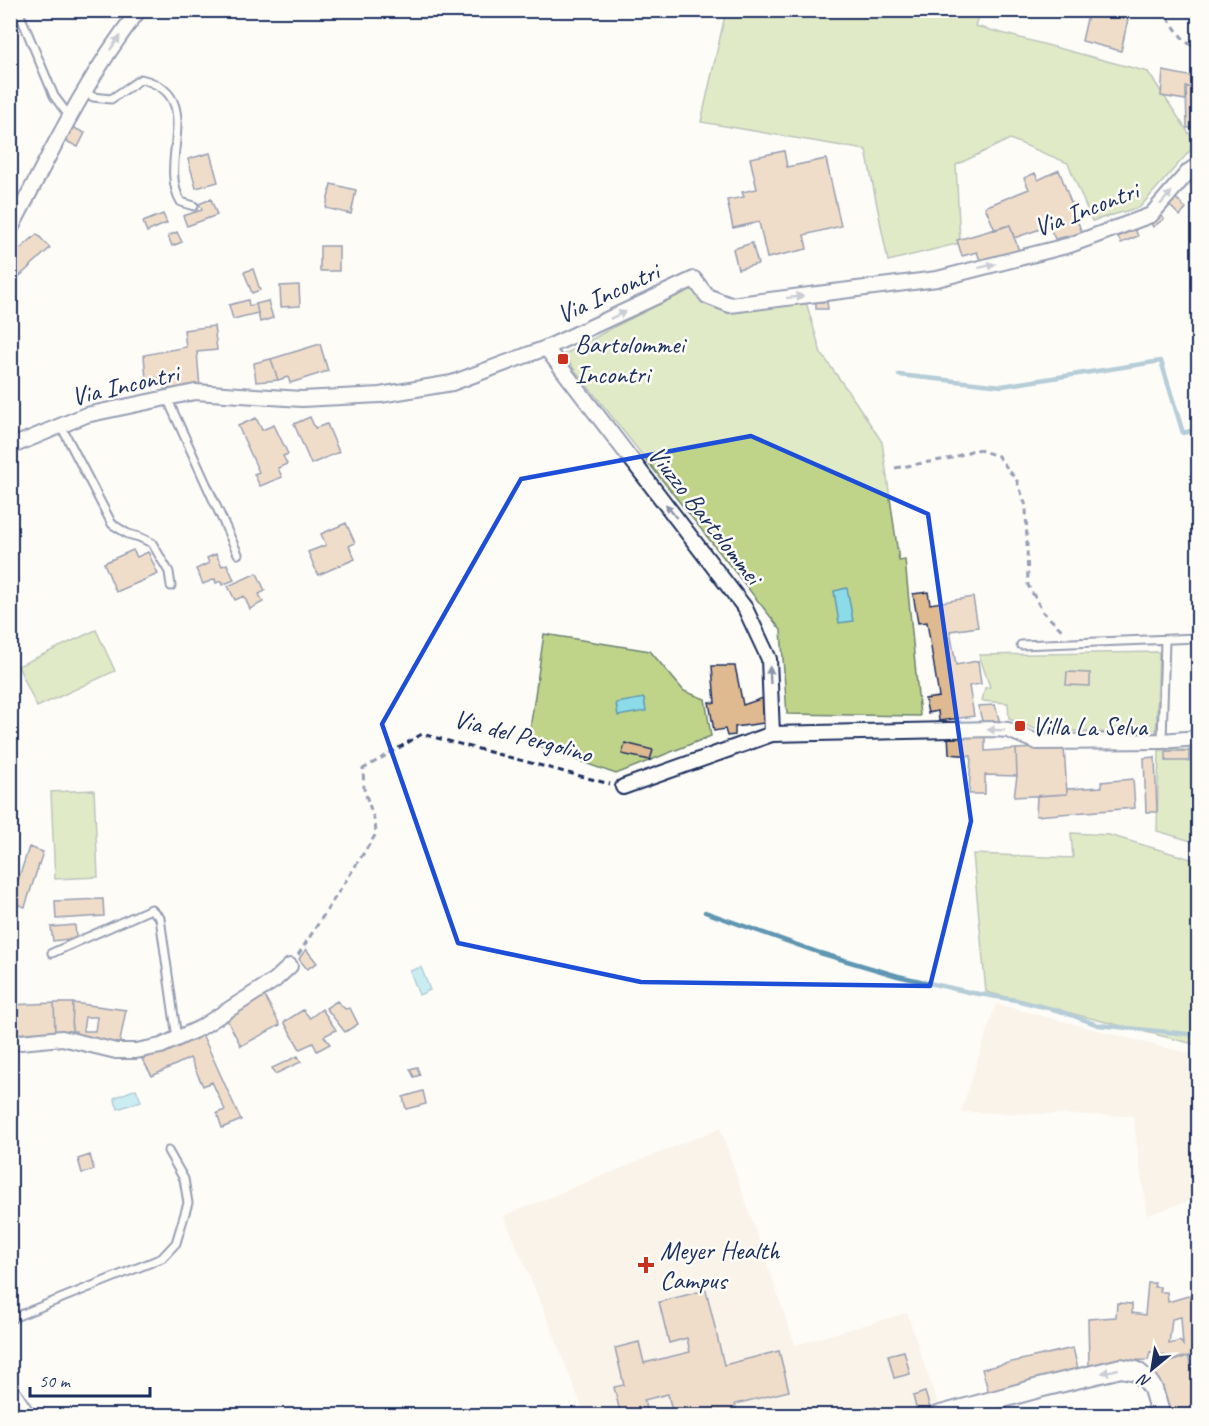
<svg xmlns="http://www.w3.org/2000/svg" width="1209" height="1426" viewBox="0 0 1209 1426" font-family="Caveat,sans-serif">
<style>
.built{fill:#f4e8d8}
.green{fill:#bfd489;stroke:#6d8274;stroke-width:1.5}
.water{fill:#8cdbe9;stroke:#5f96b1;stroke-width:1.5}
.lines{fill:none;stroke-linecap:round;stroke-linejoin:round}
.stream{stroke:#5f96b1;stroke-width:4.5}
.building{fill:#dfb990;stroke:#1b2f5e;stroke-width:1.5;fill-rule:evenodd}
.service-casing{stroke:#1b2f5e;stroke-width:11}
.minor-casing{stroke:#1b2f5e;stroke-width:18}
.tertiary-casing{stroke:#1b2f5e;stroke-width:22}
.path{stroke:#1b2f5e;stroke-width:3;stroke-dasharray:6 4.5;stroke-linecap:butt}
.service{stroke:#fdfcf7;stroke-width:7}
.minor{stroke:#fdfcf7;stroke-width:14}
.tertiary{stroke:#fdfcf7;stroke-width:18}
.oneway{fill:#8c96aa}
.marked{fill:none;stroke:#1d4ed8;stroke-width:4.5;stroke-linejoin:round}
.poi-dot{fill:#c8321e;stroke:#fdfcf7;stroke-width:2}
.labels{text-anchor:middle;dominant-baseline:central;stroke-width:5;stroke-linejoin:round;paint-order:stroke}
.street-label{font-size:26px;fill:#1b2f5e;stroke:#fdfcf7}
.poi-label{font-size:26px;fill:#1b2f5e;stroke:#fdfcf7;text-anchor:start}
</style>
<rect width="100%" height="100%" fill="#fdfcf7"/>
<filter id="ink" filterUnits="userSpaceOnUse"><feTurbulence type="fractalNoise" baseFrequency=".0167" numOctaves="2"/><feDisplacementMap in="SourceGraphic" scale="12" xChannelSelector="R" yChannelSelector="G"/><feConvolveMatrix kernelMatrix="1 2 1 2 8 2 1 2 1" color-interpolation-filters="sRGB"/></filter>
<g filter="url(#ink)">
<path class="built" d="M996,1004L1158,1046L1198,1055V1198L1147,1215L1133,1116L961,1112Z
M720,1128L795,1345L907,1313L939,1408L916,1416L585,1415L547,1317L504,1216Z"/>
<path class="green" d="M980,10L975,26L1148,72L1196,144L1140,207L1092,221L1068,163L1010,139L956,165L960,243L888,261L866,150L701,122L726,11Z
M692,288L707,303L728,312L806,302L821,353L855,401L882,442L899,561L905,560L920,716L787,714L781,630L563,355L616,326Z
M96,630L115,671L37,707L18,666Z
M544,634L650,651L684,691L705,699L711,736L616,774L528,743Z
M1159,652L1156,735L1035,729L1009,719L1008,703L982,701L985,688L990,687L979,655Z
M1159,750H1198V843L1157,831Z
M94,790L98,877L55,879L51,792Z
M1071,833L1109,835L1198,861V1045L986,992L973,854L1073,858Z"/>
<path class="water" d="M847,588L853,621L839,623L834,591Z
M644,698L646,711L618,716L616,703Z
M421,967L430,990L419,995L410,971Z
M136,1089L141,1101L118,1109L114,1098Z"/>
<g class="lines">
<path class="stream" d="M899,375L1002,386L1161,361L1183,433L1198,429
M705,912L820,953L898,976L973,993L1016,1000L1060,1011L1098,1025L1198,1035"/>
</g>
<path class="building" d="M1089,10H1130L1121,51L1082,41Z
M1163,71L1194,77V87H1186V100L1161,96Z
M1186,87L1198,88V128H1187Z
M72,127L85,133L78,147L66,141Z
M784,151L787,167L826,159L841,226L804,235L807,249L767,258L759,222L733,228L727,200L744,197L742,192L757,189L750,158Z
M210,153L218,182L196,188L188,159Z
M1059,170L1082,233L1055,239L1049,226L1014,238L1010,225L995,230L985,207L1029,189L1024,178L1035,173L1038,180Z
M331,184L356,190L351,214L326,208Z
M1175,197L1186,209L1180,216L1168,204Z
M211,199L217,215L187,226L183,216L202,210L199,204Z
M1160,213L1164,219L1153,227L1150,222Z
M163,214L167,223L147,232L143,222Z
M1010,225L1019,251L980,260L977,252L962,256L957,240Z
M1135,229L1138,236L1121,243L1118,237Z
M177,232L182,242L172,246L168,236Z
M37,234L50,248L10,285V258Z
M752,243L758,264L738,269L733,249Z
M320,246H339V271H320Z
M253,269L260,290L252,293L244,272Z
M299,285L300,306L281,307L280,286Z
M248,300L249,306L256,304L258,313L233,319L229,305Z
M268,301L273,318L260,322L256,304Z
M816,302H827L828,309H816Z
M214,326L217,350L197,352L200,388L164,389L163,377L146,379L144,355L186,347L184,330Z
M320,344L328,371L290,383L288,377L278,380L271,359Z
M271,359L278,380L256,382L254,363Z
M310,417L315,428L327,424L339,452L311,464L294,424Z
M256,418L262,430L274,425L288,454L283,456L287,464L278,468L282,477L260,486L254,474L259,472L238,426Z
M346,523L355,543L349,546L355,559L318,575L308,552L326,545L321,534Z
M133,550L137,557L148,552L158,574L116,592L104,563Z
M216,554L222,566L227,564L234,580L222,585L221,581L216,583L215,579L203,584L196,569L209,563L207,558Z
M257,573L265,591L259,594L263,602L250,609L244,596L235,600L228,586Z
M928,592L930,604L973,597L978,627L950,631L956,665L978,661L981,684L969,686L974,716L939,721L938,711L928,713L925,699L939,697L927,622L918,623L913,594Z
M712,666H735L743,705L766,697L764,723L735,727V735L727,736L725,729L714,731L709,702L715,703Z
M1067,672L1090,673V686L1066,685Z
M995,705L1000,723L983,724L978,706Z
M948,733L985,734V751L1016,749L1017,776L985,775V794H969L971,756L949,754Z
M625,743L653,750L650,760L622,754Z
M1064,747L1067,794L1014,797L1017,776L1016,749Z
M1166,751H1189V761H1166Z
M1155,757L1157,812H1146L1144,758Z
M1133,779L1135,808L1036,816L1037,796L1067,794V789L1102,787L1101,782Z
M29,847L43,852L25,907L11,902Z
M103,899L104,916L56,919L55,901Z
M75,925L76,938L53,941L51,927Z
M306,949L317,963L307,969L299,959Z
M264,995L280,1025L241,1046L225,1016Z
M337,1001L345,1009L350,1008L358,1024L345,1032L326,1008Z
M54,1003H73L72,1031L55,1032Z
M54,1003L55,1032L10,1034V1005Z
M73,1003L126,1010L119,1046L75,1037L76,1031H72ZM85,1017H97L95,1031H83Z
M322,1009L336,1030L324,1036L330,1044L317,1051L313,1043L300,1049L284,1022L303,1010L310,1018Z
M202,1034L241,1120L222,1128L217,1113L225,1110L212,1082L203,1086L190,1058L152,1076L142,1059Z
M298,1056L301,1062L275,1074L272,1068Z
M417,1067L420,1075L414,1077L410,1069Z
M423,1091L426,1104L406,1109L403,1097Z
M90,1155L94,1170L82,1173L78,1159Z
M1148,1283H1155L1154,1287H1160V1292H1167L1168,1302L1195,1294L1198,1307V1361L1195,1362L1193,1358L1188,1356L1170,1362L1164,1355L1150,1352L1148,1360L1105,1361L1106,1367L1089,1366L1088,1319L1116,1317L1117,1303L1132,1304V1313L1145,1315ZM1181,1317L1183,1345L1180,1341L1169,1344L1172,1319Z
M706,1290L724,1365L779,1351L789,1391L735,1404L737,1414L741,1413V1416H673L668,1394L644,1400L647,1413L621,1416L614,1387L624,1385L615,1348L639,1342L644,1363L690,1352L687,1338L669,1343L659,1302Z
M1073,1348L1079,1373L989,1393L982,1369Z
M904,1351L910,1374L894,1378L888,1355Z
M1188,1356L1198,1389V1416H1168L1153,1366Z
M925,1392L931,1411L918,1415L913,1396Z
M876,1407L879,1413L887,1410L889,1416H849Z"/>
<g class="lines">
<g class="service-casing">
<path id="service" d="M18,10L54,96L69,116
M84,90L93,97L111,99L141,79C208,95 156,161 181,202L194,206
M167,398L238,554
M61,426L112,524L128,534L139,537L152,543L169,572L171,586
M1021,645L1198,638
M1162,741L1165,640
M52,953L151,909L160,918L177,1038
M10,1319L162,1258L176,1243L188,1203L184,1179L168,1151"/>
</g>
<g class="minor-casing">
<path id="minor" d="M10,230C50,154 86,78 139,10
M546,348L745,608L769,659L772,734
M10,447L86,415L195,392L302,399L380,395L452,383L546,348L694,279L707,296L730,305L937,279L1070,245L1151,215L1189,171L1198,165
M623,787L772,734L994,729L1008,730L1037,742L1162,741L1198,738
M10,1043L62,1038L116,1051H136L161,1046L200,1028L275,980L290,966"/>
</g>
<g class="tertiary-casing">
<path id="tertiary" d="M10,1392L26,1416
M937,1416L1039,1388L1121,1368L1136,1371L1147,1380L1153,1389L1161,1416"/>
</g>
<path class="path" d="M1160,10C1175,23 1179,42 1198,48
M895,468L952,458L976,449L998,456L1017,481L1026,506L1028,585L1043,612L1064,632
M298,955L376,834L375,822L364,789L363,769L422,734L610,784"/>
<use href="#service" class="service"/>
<use href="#minor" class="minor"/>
<use href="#tertiary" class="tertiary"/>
</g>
<defs><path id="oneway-solid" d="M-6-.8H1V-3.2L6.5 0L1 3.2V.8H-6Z" transform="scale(1.5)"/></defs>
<g class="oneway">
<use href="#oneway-solid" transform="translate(115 43) rotate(-55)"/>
<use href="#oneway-solid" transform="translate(1166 198) rotate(-49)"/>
<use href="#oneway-solid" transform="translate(987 266) rotate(-14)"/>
<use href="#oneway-solid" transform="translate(795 297) rotate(-7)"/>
<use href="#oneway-solid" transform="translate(618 315) rotate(-25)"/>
<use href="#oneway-solid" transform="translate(671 511) rotate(-128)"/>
<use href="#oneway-solid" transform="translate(770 675) rotate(-93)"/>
<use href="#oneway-solid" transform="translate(996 730) rotate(-178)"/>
<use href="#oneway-solid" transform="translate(1110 1371) rotate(167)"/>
</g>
</g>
<path d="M0 0H1209V1426H0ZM751,436L928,514L971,821L930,986L641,982L458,943L382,724L521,479Z" fill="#fdfcf7" fill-opacity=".55" fill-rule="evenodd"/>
<path class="marked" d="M751,436L928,514L971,821L930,986L641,982L458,943L382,724L521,479Z"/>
<g class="poi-dot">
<rect x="557" y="353" width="12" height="12" rx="3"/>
<rect x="1014" y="720" width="12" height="12" rx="3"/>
<path d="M643 1256h6v6h6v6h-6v6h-6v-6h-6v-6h6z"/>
</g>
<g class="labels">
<g class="street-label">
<text transform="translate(1086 209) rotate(-21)">Via Incontri</text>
<text transform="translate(608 293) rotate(-25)">Via Incontri</text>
<text transform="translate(125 385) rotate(-13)">Via Incontri</text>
<text transform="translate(705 515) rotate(52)">Viuzzo Bartolommei</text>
<text transform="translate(523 736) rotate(15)">Via del Pergolino</text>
</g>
<g class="poi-label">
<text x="575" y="344">Bartolommei<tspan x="575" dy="30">Incontri</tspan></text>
<text x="1032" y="726">Villa La Selva</text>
<text x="660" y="1250">Meyer Health<tspan x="660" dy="30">Campus</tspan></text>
</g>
</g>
<rect width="1209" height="1426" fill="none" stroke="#fdfcf7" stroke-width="36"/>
<rect x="18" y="18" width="1173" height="1390" fill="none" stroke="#1b2f5e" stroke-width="2" filter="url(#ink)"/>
<g transform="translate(1152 1369) rotate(210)" stroke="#fdfcf7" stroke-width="4.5" paint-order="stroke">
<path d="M0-4.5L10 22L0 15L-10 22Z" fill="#1b2f5e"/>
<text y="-9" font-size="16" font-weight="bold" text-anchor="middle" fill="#1b2f5e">N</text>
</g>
<path d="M30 1387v9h120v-9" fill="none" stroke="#1b2f5e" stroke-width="3"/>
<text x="39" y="1387" font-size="18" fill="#1b2f5e" stroke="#fdfcf7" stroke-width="4.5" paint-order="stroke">50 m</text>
</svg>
